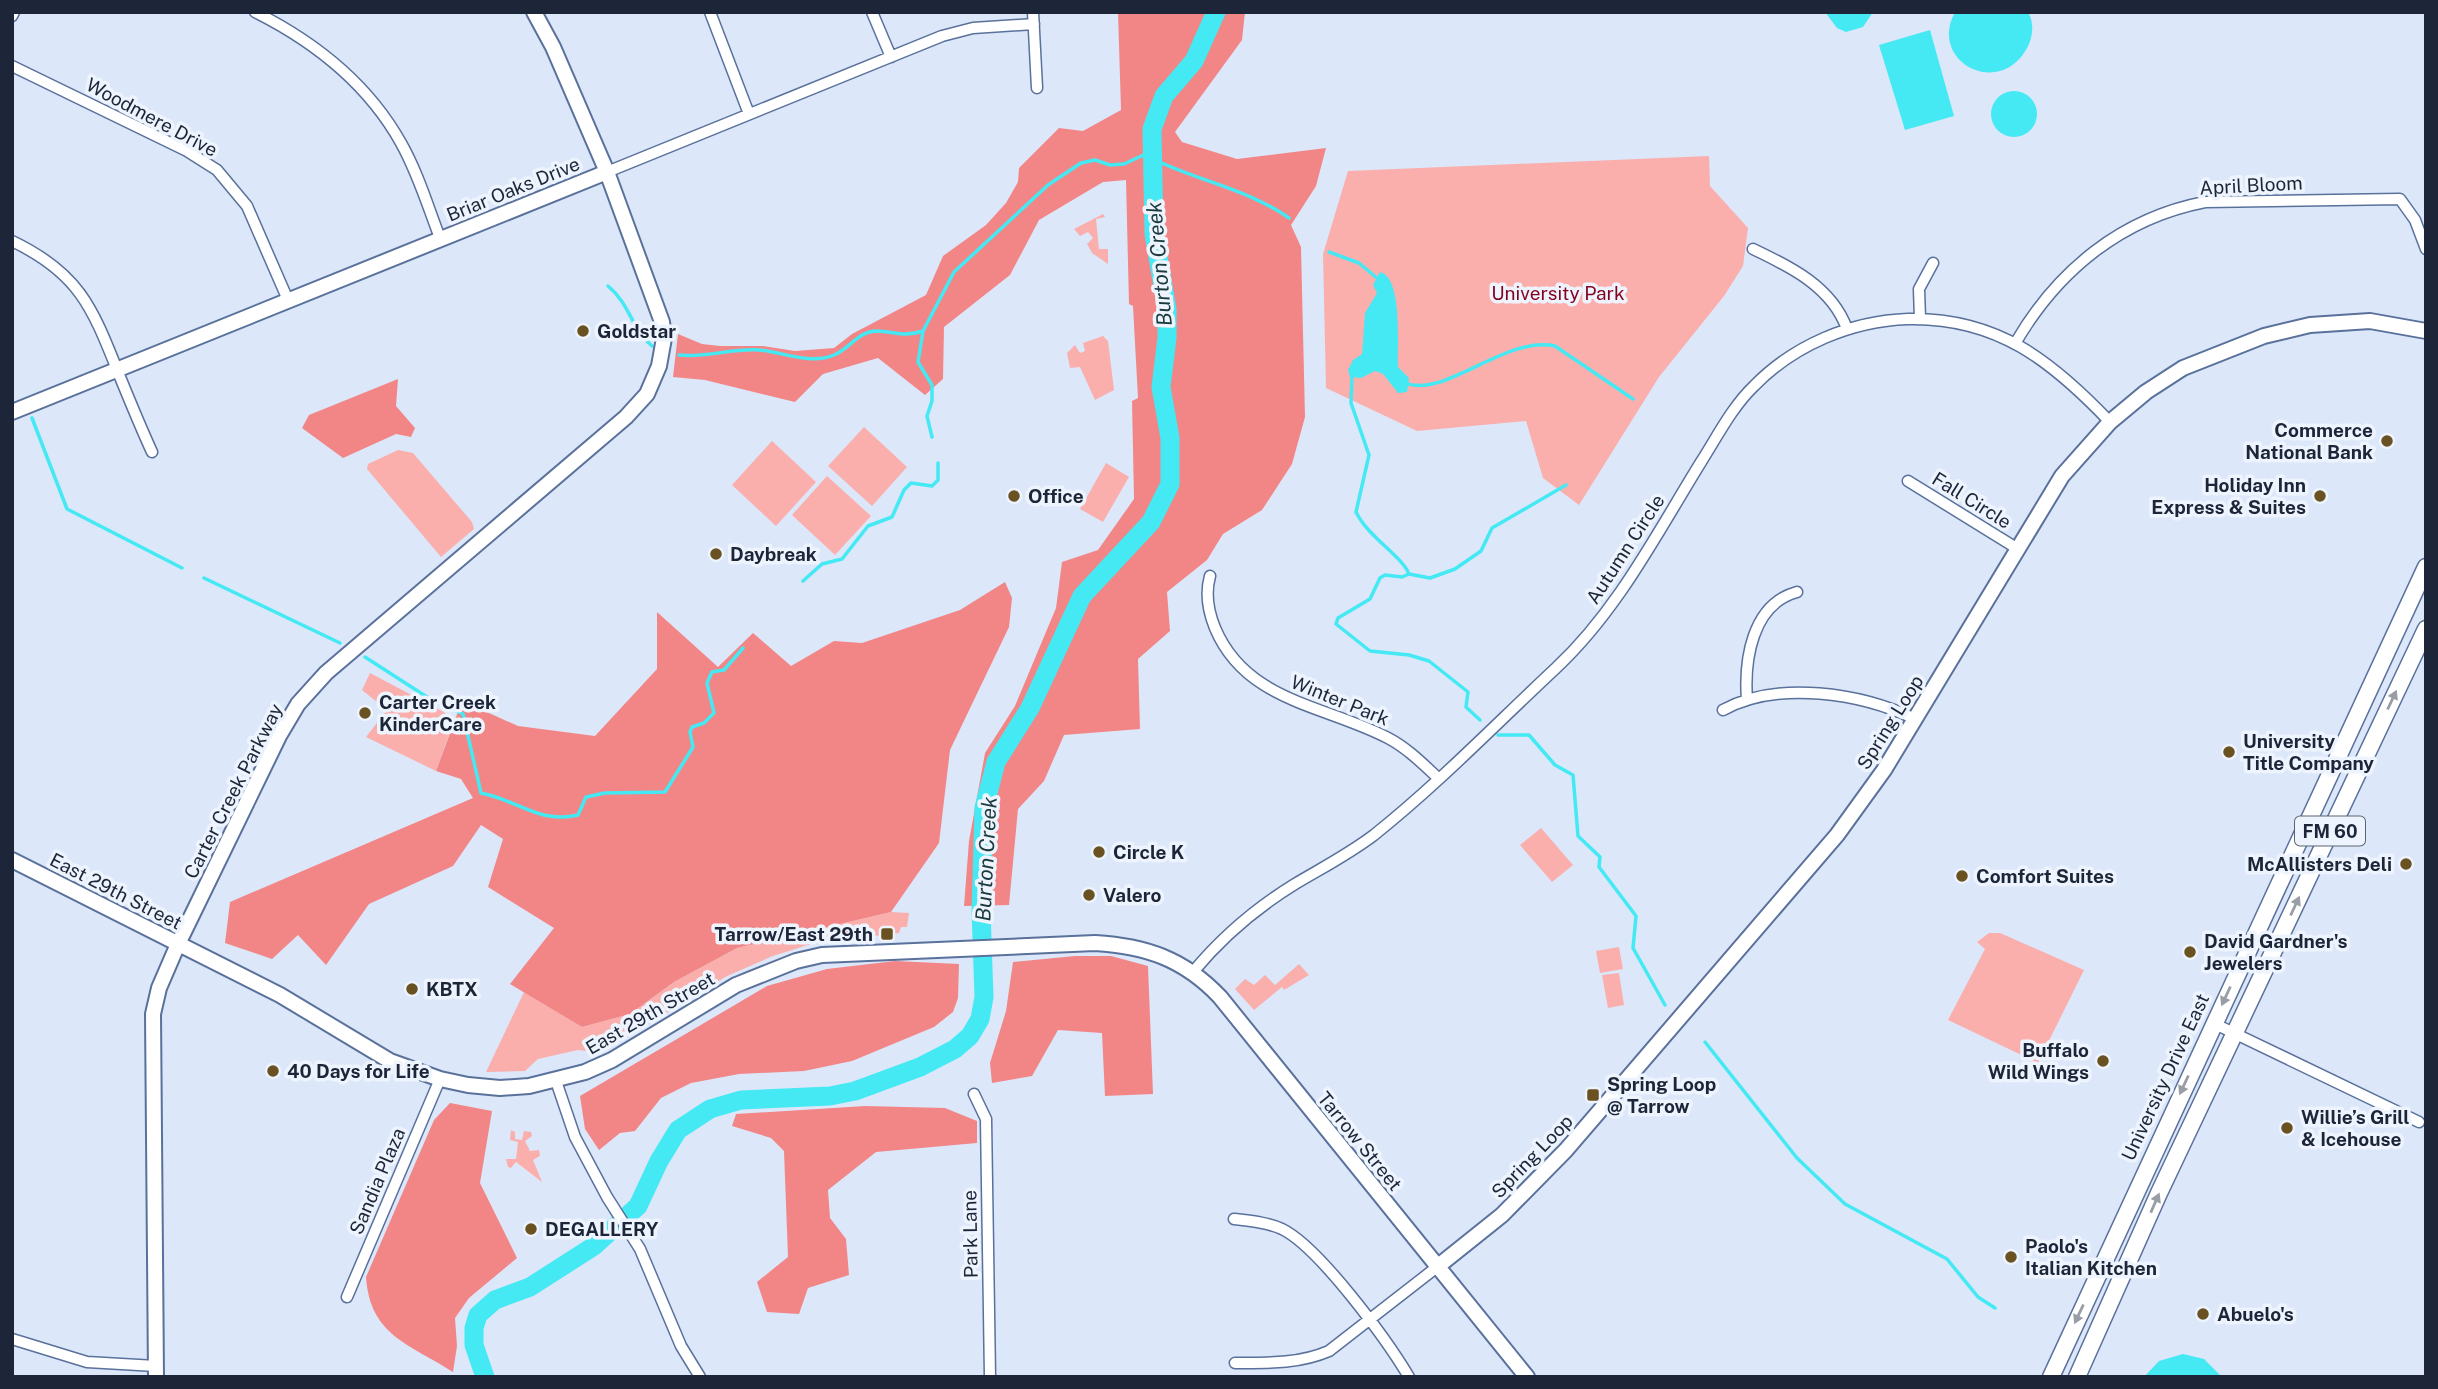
<svg xmlns="http://www.w3.org/2000/svg" width="2438" height="1389" viewBox="0 0 2438 1389" font-family="'Public Sans',sans-serif">
<style>
.green{fill:#fbafad}
.forest{fill:#f28686}
.water{fill:#44e9f3}
.lines{fill:none;stroke-linecap:round;stroke-linejoin:round}
.stream{stroke:#44e9f3;stroke-width:3.5}
.river{stroke:#44e9f3;stroke-width:19}
.street-casing{stroke:#59719b;stroke-width:13}
.secondary-casing{stroke:#59719b;stroke-width:18}
.primary-casing{stroke:#59719b;stroke-width:19}
.street{stroke:#fff;stroke-width:10}
.secondary{stroke:#fff;stroke-width:14}
.primary{stroke:#fff;stroke-width:16}
.oneway{fill:#999da5}
.poi-dot{fill:#6a5122;stroke:#eef4fe;stroke-width:2.5}
.labels{text-anchor:middle;dominant-baseline:central;stroke-width:7;stroke-linejoin:round;paint-order:stroke}
.shield{fill:#eef4fe;stroke:#5b6473;stroke-width:2}
.shield-label{font-size:18px;font-weight:bold;fill:#1c2638}
.street-label{font-size:19px;fill:#1c2638;stroke:#eef4fe}
.park-label{font-size:19px;fill:#84021d;stroke:#eef4fe}
.poi-label{font-size:19px;font-weight:bold;fill:#1c2638;stroke:#eef4fe;text-anchor:start}
.water-label{font-size:21px;font-style:italic;fill:#1a3b3d;stroke:#eef4fe}
</style>
<rect width="100%" height="100%" fill="#dce7fa"/>
<path class="green" d="M1709,156L1710,186L1748,228L1743,266L1724,296L1659,377L1579,505L1543,478L1526,421L1417,431L1326,388L1323,254L1348,171Z
M1103,214L1105,217L1096,219L1099,249H1108V264L1092,253L1087,244L1093,238L1088,232L1080,236L1074,229Z
M1103,336L1108,341L1114,390L1095,400L1080,367L1070,368L1067,353L1075,345L1080,353L1085,351L1083,343Z
M864,427L907,467L872,506L828,466Z
M772,441L816,482L776,526L732,485Z
M398,450L413,453L472,522L474,529L441,557L367,469L368,464Z
M1106,463L1129,477L1103,522L1080,509Z
M827,476L871,516L835,555L792,515Z
M370,673L455,718L436,771L366,737L387,710L362,690Z
M1541,828L1573,865L1552,882L1520,845Z
M891,912L909,913L907,927H901L899,933L811,944L773,956L727,976L622,1040L596,1052L578,1050L538,1059L525,1071L486,1072L524,992L582,1027L630,1014L674,982L737,948Z
M1989,933H2000L2084,970L2038,1063L1948,1020L1985,949L1977,942Z
M1619,947L1623,969L1600,973L1596,951Z
M1299,964L1309,975L1284,990L1282,987L1254,1010L1235,989L1245,979L1254,985L1265,975L1275,985Z
M1619,973L1624,1005L1608,1008L1602,975Z
M511,1130L515,1132V1139L522,1140L524,1131L531,1132L532,1136L525,1141L530,1151L539,1150L540,1156L533,1160L542,1182L516,1162L511,1168L508,1167L506,1159H516L518,1142L510,1140Z"/>
<path class="forest" d="M1118,12H1245L1242,40L1175,132L1182,142L1237,159L1326,148L1316,186L1291,225L1301,247L1305,417L1292,464L1262,510L1223,534L1207,560L1167,592L1170,631L1138,659L1140,729L1064,735L1044,781L1018,809L1009,905L964,906L969,841L985,753L1015,706L1056,608L1062,562L1098,550L1134,499L1132,401L1138,398L1133,306L1129,304L1126,180L1103,182L1039,220L1010,275L944,327L943,379L925,395L878,358L823,374L795,402L705,380L673,377L678,334L702,344L720,346H763L795,351L834,348L852,334L926,295L943,256L986,225L1006,203L1018,182L1019,168L1059,128L1083,131L1121,110Z
M398,379L396,406L415,428L411,437L396,434L343,458L302,428L309,415Z
M1005,582L1012,598L1009,627L950,750L939,843L891,912L737,948L674,982L630,1014L582,1027L510,984L554,928L488,887L503,839L481,825L453,866L369,904L326,965L298,935L272,959L225,943L230,902L473,798L461,779L436,771L462,701L518,726L595,736L657,669V612L718,667L753,633L791,666L834,641L862,643L960,610Z
M1075,956H1111L1148,966L1153,1094L1105,1096L1102,1033L1058,1030L1032,1076L992,1083L990,1063L1006,1011L1013,962Z
M895,961L959,964L958,998L953,1012L934,1027L852,1061L804,1071L739,1074L691,1083L661,1098L635,1131L620,1133L599,1150L585,1129L580,1096L767,986L827,969Z
M450,1103L492,1111L480,1183L517,1258L469,1298L455,1318L457,1346L453,1372C410,1344 370,1336 366,1277L434,1120Z
M865,1106L945,1108L977,1121V1143L876,1152L828,1190L830,1218L846,1239L849,1275L808,1288L799,1314L767,1312L757,1282L788,1257L784,1151L771,1138L732,1126L736,1114Z"/>
<path class="water" d="M1825,12H1873L1863,27L1846,32L1837,28Z
M1955,12H2028C2034,22 2033,34 2029,44C2003,101 1927,63 1955,12Z
M1930,30L1954,116L1905,130L1879,45Z
M1991 114a23 23 0 1 1 46 0a23 23 0 1 1-46 0Z
M1380,272C1403,277 1397,347 1398,367L1409,378L1407,392L1398,393L1383,374L1375,371L1361,378L1350,377L1348,370L1353,360L1362,354L1365,313L1377,293L1373,285Z
M2183,1354L2204,1359L2222,1377H2144L2159,1361Z"/>
<g class="lines">
<path class="stream" d="M1151,158C1197,181 1246,188 1289,218
M1329,252L1359,263L1378,279
M608,286C630,304 632,330 652,346
M923,331L918,362L932,385V401L927,416L932,437
M679,355C707,358 732,348 759,350C783,352 810,365 834,355C849,349 858,332 875,331C895,331 902,338 923,331L954,272L1048,185L1081,163L1095,160L1110,165L1124,164L1152,151
M1352,375L1351,403L1369,455L1356,512C1368,537 1402,556 1409,574
M1405,383C1445,399 1505,335 1555,346L1633,399
M32,418L67,509L182,568
M204,578L340,643
M803,581L822,564L842,559L868,526L892,517L904,490L911,483L932,486L938,480V463
M365,657L430,699L463,714L481,793C518,800 538,824 578,815L586,797L605,793L665,792L693,747L690,732L692,727L704,723L714,713L707,683L712,672L724,670L743,648
M1480,720L1466,707L1468,692L1429,661L1409,655L1370,651L1336,624L1338,618L1370,599L1380,578L1385,575L1402,577L1409,574L1430,578L1455,569L1481,551L1492,528L1566,485
M1498,735H1529L1555,765L1573,775L1578,836L1600,857L1599,867L1636,916L1633,948L1665,1005
M1705,1042L1797,1158L1845,1204L1947,1259L1978,1297L1995,1308"/>
<path class="river" d="M485,1377L474,1345V1328L478,1315L495,1300L530,1287L594,1246L638,1206L659,1161L678,1130L710,1109L741,1100L830,1096L855,1091L920,1067L955,1049L970,1036L980,1019L984,997L981,911L984,808L996,762L1030,708L1082,596L1151,522L1170,484V438L1161,387L1167,338V309L1154,234L1152,129L1164,96L1194,61L1216,12"/>
<g class="street-casing">
<path id="street" d="M255,12C315,42 368,84 401,143C418,173 428,207 440,238
M710,12L749,114
M872,12L891,57
M1033,12L1037,88
M12,16L14,12
M12,66L187,151L217,170L247,206L288,300
M607,172L942,36L973,28L1034,24
M12,241C79,273 92,307 118,372C129,399 140,426 152,452
M1753,249C1791,267 1832,287 1847,329
M1920,319L1919,289L1933,263
M2016,342C2058,270 2122,218 2205,202L2400,199L2415,220L2426,249
M1908,481L2018,549
M1210,576C1205,594 1208,611 1215,628C1246,702 1325,705 1388,738C1407,748 1422,763 1438,778
M1747,700C1744,660 1752,604 1797,592
M1723,710C1778,680 1861,693 1915,719
M1193,972C1222,937 1256,908 1295,884C1322,868 1349,854 1374,835C1438,784 1496,724 1556,668C1618,610 1657,533 1701,462C1717,437 1732,407 1754,386C1794,345 1851,321 1908,319C1997,317 2052,361 2110,422
M2213,1023L2419,1122
M556,1081L575,1137L607,1197L640,1249L681,1346L700,1377
M974,1094L986,1119L990,1377
M1234,1219C1250,1221 1266,1222 1282,1229C1319,1247 1387,1340 1409,1377
M347,1297L440,1079
M12,1339L87,1362L156,1366
M1235,1363C1267,1363 1299,1364 1329,1351L1437,1267"/>
</g>
<g class="secondary-casing">
<path id="secondary" d="M12,412L607,172
M12,860L280,995L390,1061L440,1079L468,1085L500,1088L529,1086L585,1072L612,1060L736,985L796,961L822,955L1095,943C1146,946 1184,959 1220,997L1527,1377
M1437,1267L1502,1215L1566,1150L1837,835L1884,770L2062,476L2110,422L2146,392L2183,368L2264,336L2310,325L2370,321L2426,331
M156,1377L153,1014L159,988L178,944L279,736L298,704L326,673L626,417L647,394L659,366L664,338L662,322L607,172L553,47L534,12"/>
</g>
<g class="primary-casing">
<path id="primary" d="M2051,1377L2426,567
M2077,1377L2159,1193L2426,629"/>
</g>
<use href="#street" class="street"/>
<use href="#secondary" class="secondary"/>
<use href="#primary" class="primary"/>
</g>
<defs><path id="oneway-solid" d="M-6-.8H1V-3.2L6.5 0L1 3.2V.8H-6Z" transform="scale(1.75)"/></defs>
<g class="oneway">
<use href="#oneway-solid" transform="translate(2392 700) rotate(-65)"/>
<use href="#oneway-solid" transform="translate(2295 906) rotate(-65)"/>
<use href="#oneway-solid" transform="translate(2226 996) rotate(115)"/>
<use href="#oneway-solid" transform="translate(2184 1085) rotate(115)"/>
<use href="#oneway-solid" transform="translate(2155 1203) rotate(-66)"/>
<use href="#oneway-solid" transform="translate(2079 1314) rotate(115)"/>
</g>
<g class="poi-dot">
<circle cx="583" cy="331" r="7"/>
<circle cx="2387" cy="441" r="7"/>
<circle cx="1014" cy="496" r="7"/>
<circle cx="2320" cy="496" r="7"/>
<circle cx="716" cy="554" r="7"/>
<circle cx="365" cy="713" r="7"/>
<circle cx="2229" cy="752" r="7"/>
<circle cx="1099" cy="852" r="7"/>
<circle cx="2406" cy="864" r="7"/>
<circle cx="1962" cy="876" r="7"/>
<circle cx="1089" cy="895" r="7"/>
<rect x="880" y="927" width="14" height="14" rx="3.5"/>
<circle cx="2190" cy="952" r="7"/>
<circle cx="412" cy="989" r="7"/>
<circle cx="2103" cy="1061" r="7"/>
<circle cx="273" cy="1071" r="7"/>
<rect x="1586" y="1088" width="14" height="14" rx="3.5"/>
<circle cx="2287" cy="1128" r="7"/>
<circle cx="531" cy="1229" r="7"/>
<circle cx="2011" cy="1257" r="7"/>
<circle cx="2203" cy="1314" r="7"/>
</g>
<g class="labels">
<rect class="shield" x="2295" y="816.5" width="70" height="29" rx="5"/>
<g class="shield-label">
<text x="2330" y="831">FM 60</text>
</g>
<g class="street-label">
<text transform="translate(152 117) rotate(28)">Woodmere Drive</text>
<text transform="translate(2251 185) rotate(-3)">April Bloom</text>
<text transform="translate(513 189) rotate(-22)">Briar Oaks Drive</text>
<text transform="translate(1972 500) rotate(32)">Fall Circle</text>
<text transform="translate(1625 549) rotate(-57)">Autumn Circle</text>
<text transform="translate(1340 700) rotate(22)">Winter Park</text>
<text transform="translate(1890 722) rotate(-58)">Spring Loop</text>
<text transform="translate(233 791) rotate(-63)">Carter Creek Parkway</text>
<text transform="translate(116 891) rotate(27)">East 29th Street</text>
<text transform="translate(650 1013) rotate(-30)">East 29th Street</text>
<text transform="translate(2165 1077) rotate(-65)">University Drive East</text>
<text transform="translate(1360 1141) rotate(51)">Tarrow Street</text>
<text transform="translate(1532 1156) rotate(-46)">Spring Loop</text>
<text transform="translate(377 1181) rotate(-67)">Sandia Plaza</text>
<text transform="translate(970 1234) rotate(-91)">Park Lane</text>
</g>
<g class="park-label">
<text x="1558" y="293">University Park</text>
</g>
<g class="poi-label">
<text x="597" y="331">Goldstar</text>
<text x="2373" y="430" text-anchor="end">Commerce<tspan x="2373" dy="22">National Bank</tspan></text>
<text x="2306" y="485" text-anchor="end">Holiday Inn<tspan x="2306" dy="22">Express &amp; Suites</tspan></text>
<text x="1028" y="496">Office</text>
<text x="730" y="554">Daybreak</text>
<text x="379" y="702">Carter Creek<tspan x="379" dy="22">KinderCare</tspan></text>
<text x="2243" y="741">University<tspan x="2243" dy="22">Title Company</tspan></text>
<text x="1113" y="852">Circle K</text>
<text x="2392" y="864" text-anchor="end">McAllisters Deli</text>
<text x="1976" y="876">Comfort Suites</text>
<text x="1103" y="895">Valero</text>
<text x="873" y="934" text-anchor="end">Tarrow/East 29th</text>
<text x="2204" y="941">David Gardner's<tspan x="2204" dy="22">Jewelers</tspan></text>
<text x="426" y="989">KBTX</text>
<text x="2089" y="1050" text-anchor="end">Buffalo<tspan x="2089" dy="22">Wild Wings</tspan></text>
<text x="287" y="1071">40 Days for Life</text>
<text x="1607" y="1084">Spring Loop<tspan x="1607" dy="22">@ Tarrow</tspan></text>
<text x="2301" y="1117">Willie’s Grill<tspan x="2301" dy="22">&amp; Icehouse</tspan></text>
<text x="545" y="1229">DEGALLERY</text>
<text x="2025" y="1246">Paolo's<tspan x="2025" dy="22">Italian Kitchen</tspan></text>
<text x="2217" y="1314">Abuelo's</text>
</g>
<g class="water-label">
<text transform="translate(1159 264) rotate(-95)">Burton Creek</text>
<text transform="translate(986 859) rotate(-87)">Burton Creek</text>
</g>
</g>
<rect width="2438" height="1389" fill="none" stroke="#1c2638" stroke-width="28"/>
</svg>
